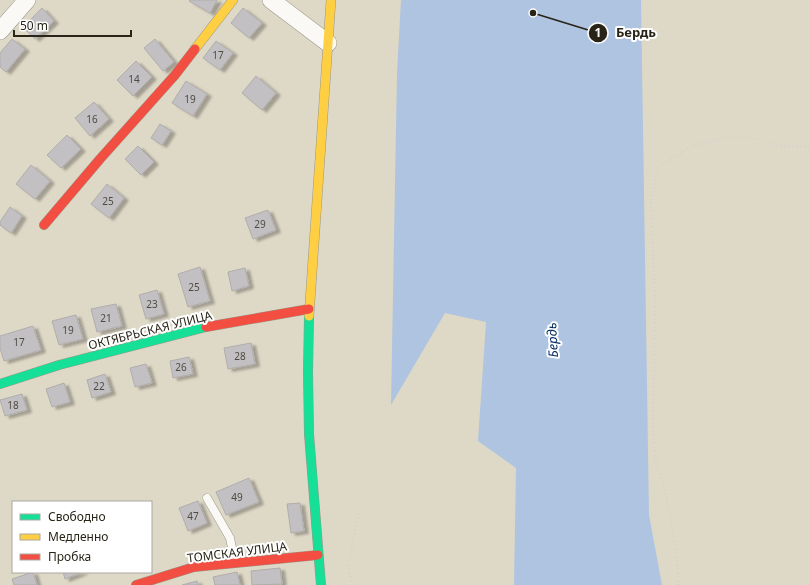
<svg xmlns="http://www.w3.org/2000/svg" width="810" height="585" viewBox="0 0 810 585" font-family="'Noto Sans',sans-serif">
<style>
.water{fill:#aec4e1}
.building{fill:#c2c0c2;stroke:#afadab;filter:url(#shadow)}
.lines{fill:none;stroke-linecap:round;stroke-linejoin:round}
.lane-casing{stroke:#9c9889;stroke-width:9}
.street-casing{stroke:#9c9889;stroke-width:18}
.fast-casing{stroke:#9c9889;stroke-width:10}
.slow-casing{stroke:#9c9889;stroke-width:10}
.jam-casing{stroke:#9c9889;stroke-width:10}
.path{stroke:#d4d2cd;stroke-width:2.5;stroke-dasharray:1 3;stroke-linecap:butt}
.lane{stroke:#faf9f6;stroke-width:8}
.street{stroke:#faf9f6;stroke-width:17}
.fast{stroke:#16e098;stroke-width:9}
.slow{stroke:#ffcf43;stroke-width:9}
.jam{stroke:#f24e42;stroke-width:9}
.labels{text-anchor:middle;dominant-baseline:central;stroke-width:4;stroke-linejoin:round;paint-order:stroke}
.number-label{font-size:10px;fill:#4e4b42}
.street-label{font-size:12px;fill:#282417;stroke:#fff}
.water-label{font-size:13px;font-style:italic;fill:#022a62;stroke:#fff}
.leader{fill:none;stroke:#282417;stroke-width:1.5}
.callout-dot{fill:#282417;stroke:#fff;stroke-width:1.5}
.mark-label{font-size:12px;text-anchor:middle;font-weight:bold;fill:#fff}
.callout-label{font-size:13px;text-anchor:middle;font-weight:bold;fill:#282417;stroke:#fff;stroke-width:4;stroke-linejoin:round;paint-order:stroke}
</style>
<defs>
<filter id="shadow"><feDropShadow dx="4.5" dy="2.5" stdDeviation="1" flood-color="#0004"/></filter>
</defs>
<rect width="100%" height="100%" fill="#ded8c6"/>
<path class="water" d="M401,0H641L649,515L662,585H514L516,468L478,441L486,322L445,313L391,405L397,74Z"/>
<path class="building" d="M190,0H217L210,13L189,1Z
M42,8L54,21L35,39L23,27Z
M243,8L262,23L249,38L231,23Z
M12,39L25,49L6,72L0,67V53Z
M155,39L174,62L163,71L144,48Z
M216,41L233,53L220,70L203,58Z
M136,61L152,77L133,96L117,80Z
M256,76L276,93L262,110L242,93Z
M186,81L207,94L193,116L172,103Z
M94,102L109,119L90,136L75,118Z
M160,124L171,131L162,145L151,138Z
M67,135L81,149L61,168L47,155Z
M138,146L154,162L141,175L125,159Z
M31,165L50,181L35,199L16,184Z
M107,184L124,198L109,218L91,204Z
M10,207L22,216L11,233L0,225V222Z
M268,210L276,230L253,239L245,218Z
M200,267L210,301L188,307L178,274Z
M245,268L249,286L232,291L228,272Z
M157,290L164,314L146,319L139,295Z
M116,304L122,326L97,332L91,309Z
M76,315L83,339L59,345L52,321Z
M33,326L41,350L4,361L0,348V336Z
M251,343L255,364L228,369L224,348Z
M189,357L193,374L173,378L170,361Z
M146,364L152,383L135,387L130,368Z
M105,374L111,392L92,398L87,380Z
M64,383L70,402L52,407L46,389Z
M22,394L27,410L5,416L0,400Z
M249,478L259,502L226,515L216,492Z
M198,501L207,523L188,531L179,508Z
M300,503L304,531L291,533L287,504Z
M280,568L282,584L252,585L251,571Z
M33,572L37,585H14L12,579Z
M63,572H83L65,579Z
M237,572L240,585H215L213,577Z
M197,581L198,585H182Z"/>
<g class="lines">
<g class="lane-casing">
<path id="lane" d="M207,498L230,538L235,562"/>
</g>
<g class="street-casing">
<path id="street" d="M271,0L328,43
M0,31L27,0"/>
</g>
<g class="fast-casing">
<path id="fast" d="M309,316L308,372L309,434L321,585
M0,384L59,365L206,327"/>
</g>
<g class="slow-casing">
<path id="slow" d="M195,49L233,0
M309,316L331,0"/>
</g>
<g class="jam-casing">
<path id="jam" d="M44,225L100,159L175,75L195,49
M206,327L309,309
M136,585L194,567L318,555"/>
</g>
<path class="path" d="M352,585L348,566L356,526L361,507
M679,585L676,549L664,485L655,459L653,426L655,299L651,203L658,167L690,147L727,137L753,138L780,146L810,147"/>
<use href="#lane" class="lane"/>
<use href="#street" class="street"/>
<use href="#fast" class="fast"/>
<use href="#slow" class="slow"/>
<use href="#jam" class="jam"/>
</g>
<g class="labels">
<g class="number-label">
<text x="218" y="55">17</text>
<text x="134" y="79">14</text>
<text x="190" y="99">19</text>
<text x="92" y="119">16</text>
<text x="108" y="201">25</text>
<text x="260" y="224">29</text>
<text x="194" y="287">25</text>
<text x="152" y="304">23</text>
<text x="106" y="318">21</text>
<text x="68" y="330">19</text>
<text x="19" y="342">17</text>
<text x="240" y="356">28</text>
<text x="181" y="367">26</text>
<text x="99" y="386">22</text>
<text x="13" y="405">18</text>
<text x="237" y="497">49</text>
<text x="193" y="516">47</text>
</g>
<g class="street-label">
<text transform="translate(150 330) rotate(-14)">ОКТЯБРЬСКАЯ УЛИЦА</text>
<text transform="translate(237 552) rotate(-7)">ТОМСКАЯ УЛИЦА</text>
</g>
<g class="water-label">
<text transform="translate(552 340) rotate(-93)">Бердь</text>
</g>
</g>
<path class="leader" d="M533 13L598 33"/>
<g class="callout-dot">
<circle cx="533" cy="13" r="4"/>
<circle cx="598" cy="33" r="10"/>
</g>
<g class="mark-label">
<text x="598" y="37">1</text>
</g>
<g class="callout-label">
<text x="636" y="37">Бердь</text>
</g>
<rect x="12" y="501" width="140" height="72" fill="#ffffff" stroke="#a9a7a2"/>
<rect x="20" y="514" width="20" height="6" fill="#16e098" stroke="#a9a7a2"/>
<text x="48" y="521" font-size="12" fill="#282417">Свободно</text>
<rect x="20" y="534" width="20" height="6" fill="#ffcf43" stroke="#a9a7a2"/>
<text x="48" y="541" font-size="12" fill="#282417">Медленно</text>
<rect x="20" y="554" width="20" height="6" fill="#f24e42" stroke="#a9a7a2"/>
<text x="48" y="561" font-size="12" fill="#282417">Пробка</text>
<path d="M14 30v6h117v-6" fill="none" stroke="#282417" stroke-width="2"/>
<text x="20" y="30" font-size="12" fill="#282417" stroke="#ffffff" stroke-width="3" paint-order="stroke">50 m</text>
</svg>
